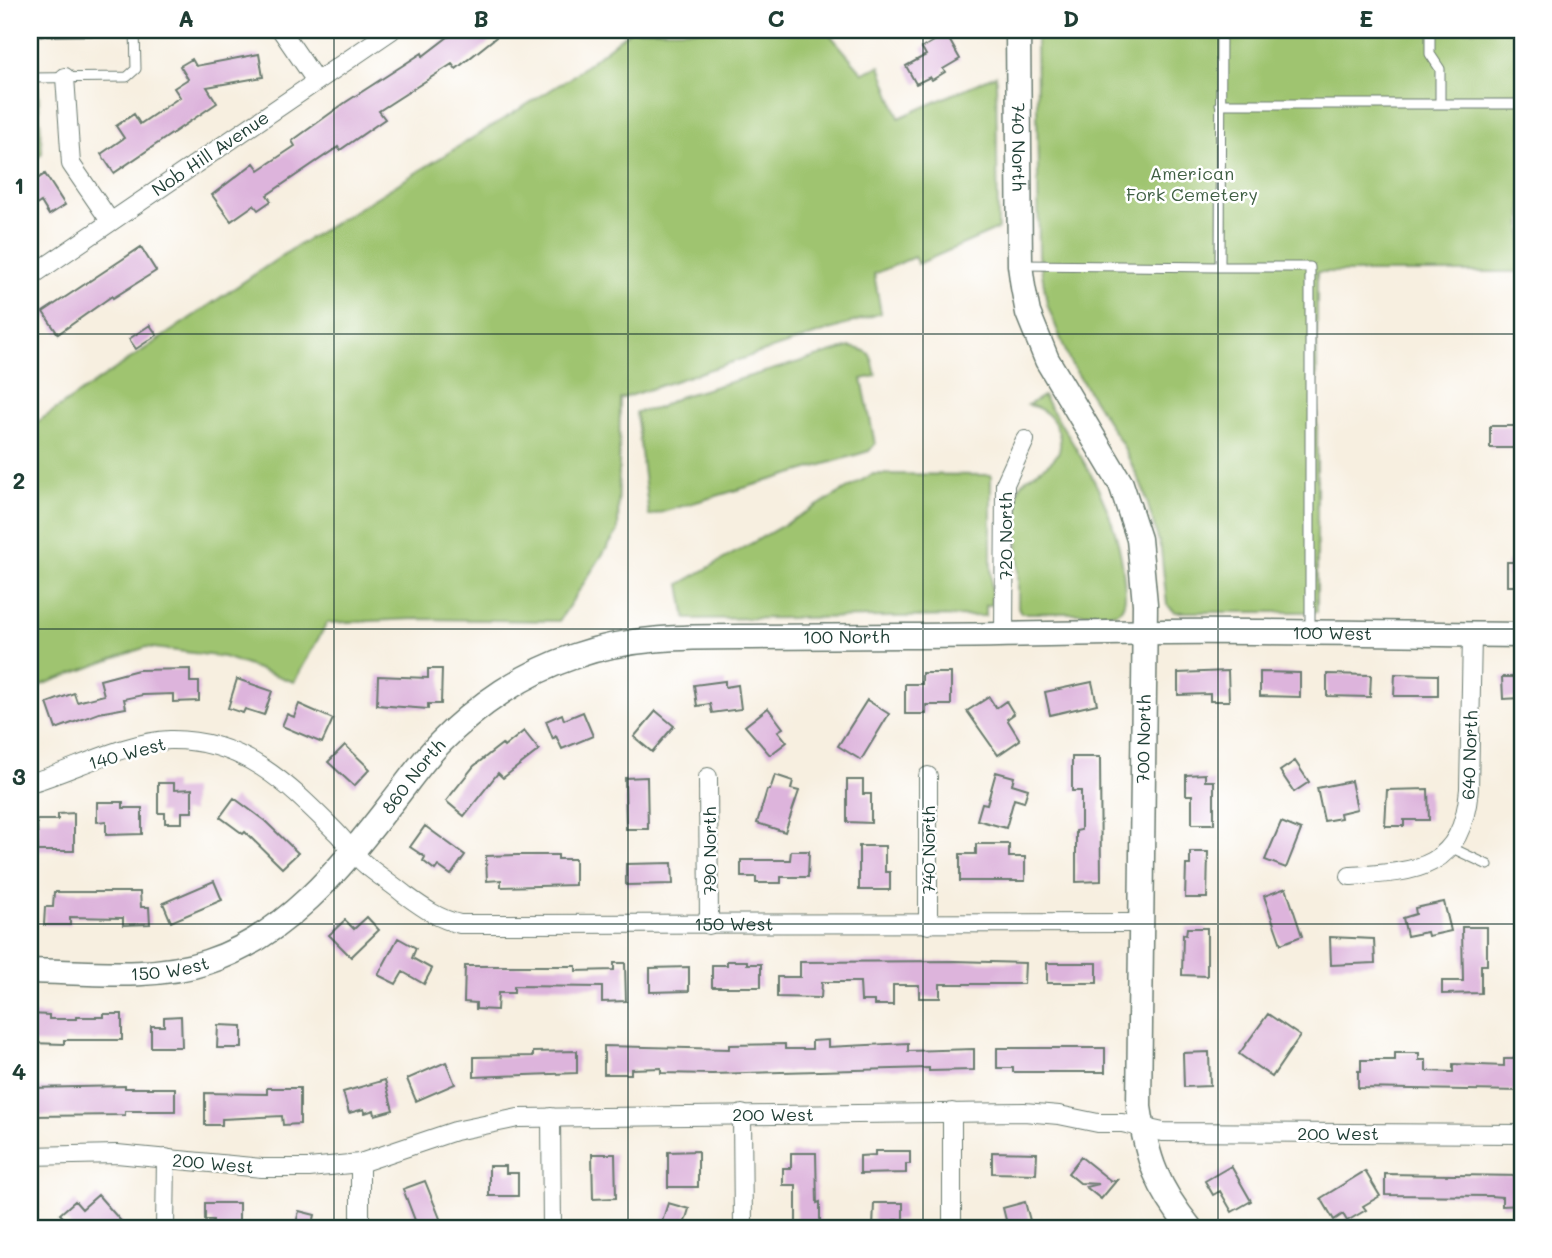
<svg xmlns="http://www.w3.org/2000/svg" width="1552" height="1258" viewBox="0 0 1552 1258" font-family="Mali,sans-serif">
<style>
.green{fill:#9fc46f;stroke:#5f8052;stroke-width:2}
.building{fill:#ddb4dc}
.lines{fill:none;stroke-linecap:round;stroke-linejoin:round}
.lane-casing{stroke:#6b7b70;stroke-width:11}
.street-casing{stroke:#6b7b70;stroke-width:20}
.secondary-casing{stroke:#6b7b70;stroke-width:27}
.lane{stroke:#fff;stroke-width:9}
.street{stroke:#fff;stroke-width:18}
.secondary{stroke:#fff;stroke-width:24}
.grid{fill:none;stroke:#1f3d34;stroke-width:2;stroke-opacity:0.55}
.labels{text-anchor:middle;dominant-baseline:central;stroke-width:5;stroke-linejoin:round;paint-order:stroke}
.street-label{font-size:18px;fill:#1f3d34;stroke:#fff}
.park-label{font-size:18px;fill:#3f5f43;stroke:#fff}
.neatline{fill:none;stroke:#1f3d34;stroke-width:2.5}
.grid-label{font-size:23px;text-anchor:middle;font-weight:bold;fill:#1f3d34}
</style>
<rect width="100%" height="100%" fill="#fff"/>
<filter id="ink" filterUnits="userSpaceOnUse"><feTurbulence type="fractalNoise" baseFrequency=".0143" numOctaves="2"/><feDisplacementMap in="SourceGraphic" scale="14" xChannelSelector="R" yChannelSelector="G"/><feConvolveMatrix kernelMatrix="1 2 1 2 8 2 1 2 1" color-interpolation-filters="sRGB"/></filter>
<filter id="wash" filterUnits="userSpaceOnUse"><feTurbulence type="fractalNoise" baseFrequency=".00686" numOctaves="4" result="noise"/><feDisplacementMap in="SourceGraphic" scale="28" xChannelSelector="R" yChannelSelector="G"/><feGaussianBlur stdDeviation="1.57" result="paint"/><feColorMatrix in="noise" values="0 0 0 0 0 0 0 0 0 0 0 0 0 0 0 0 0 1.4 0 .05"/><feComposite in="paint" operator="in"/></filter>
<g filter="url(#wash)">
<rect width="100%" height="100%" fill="#f7efe0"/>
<path class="green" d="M631,30H826L863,73L880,66L899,118L996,75L998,229L918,264L914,257L874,274L881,313L620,399L618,531L559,621L416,619L327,623L294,682L224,657L146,647L30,689V427L289,251L570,78Z
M1036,30H1522V272H1317V612H1175L1167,605L1161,550L1144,491L1123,446L1070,362L1047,304L1039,255Z
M30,87H38L42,154L30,163Z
M850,347C873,351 871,354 876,376L862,379L875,444L869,451L649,516L636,412L656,409L679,397Z
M1043,396C1080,454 1118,508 1124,579C1125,591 1128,606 1116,613H1021L1018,607V491C1026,466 1073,468 1057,428C1052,415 1042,408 1028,405Z
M873,474L991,475V605H985V616L686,619L680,584Z"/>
<g id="blocks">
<path class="building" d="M457,30H505L456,69L452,64L379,111L385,119L340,150L338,147L267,195L271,201L258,210L254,205L231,221L212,195L254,163L259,170L295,146L292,141L346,102L422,53L423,56Z
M946,34L960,59L943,69L945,72L932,80L930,77L916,84L906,66L926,55L922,48Z
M259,54L263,77L207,87L217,103L114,173L101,154L124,138L116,126L134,114L140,124L180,97L174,88L188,79L180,66L192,59L196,66Z
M45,174L65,205L49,215L41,202L30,209V184Z
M141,247L156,271L113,298L112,296L58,334L43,312Z
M150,325L157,335L136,349L129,339Z
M1490,426H1522V448H1490Z
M1507,562H1522V586H1507Z
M190,669V682H199V701L173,702V694L143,695L124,699L126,708L99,713L56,729L47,703L74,693L77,702L104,695L100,680L138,670Z
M428,669H442L441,704H428V709L377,705L378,676L428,678Z
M1228,671L1229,701H1210V694L1178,695V673Z
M1260,672L1300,673V697L1260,696Z
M922,673H951V705H926V714H905V684H922Z
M1327,674L1371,675L1370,697L1327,696Z
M1395,674L1438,675V696H1394Z
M1502,677H1522V698L1503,699Z
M237,679L272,691L264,715L245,709L243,713L228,708Z
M725,681V687L738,685L741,709L712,713L710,704L697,706L694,685Z
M1092,682L1097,704L1050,715L1045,692Z
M989,697L996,708L1006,701L1014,714L1007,719L1020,740L998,755L967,711Z
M867,700L889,714L861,760L838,746Z
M299,704L333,719L322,743L282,726L287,714L294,717Z
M768,708L783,728L778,731L787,742L770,755L745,726Z
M656,711L674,726L652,752L634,737Z
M583,712L593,736L562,749L556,736L553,739L546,721L562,714L564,720Z
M524,731L539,750L503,778L498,773L464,816L446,801L474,766L502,744L504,747Z
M345,745L370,769L354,786L328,762Z
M1072,757H1100L1101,881L1076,882V831L1081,830V791H1072Z
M1295,761L1309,782L1294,792L1280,771Z
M996,772L1014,777L1012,784L1028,789L1024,802L1014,799L1006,828L977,820L982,803L987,804Z
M1205,774V781H1214V824H1192V795H1186V775Z
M775,775L793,781L791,789L799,791L785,832L757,823L767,790H770Z
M647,777L648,829H626L625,778Z
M847,780H863V794H871V823L847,822Z
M1351,781L1357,809L1340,813L1341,818L1324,821L1317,788Z
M158,783H174V790L192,789V812H182V823H165V813H158Z
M1428,789L1429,820H1404V826H1385L1387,790Z
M234,798L265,821L298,853L282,868L245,832L243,834L220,817Z
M97,802H123V808H142V834L106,835V821L97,822Z
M74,813V851H38L37,820H58V814Z
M1281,822L1301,830L1286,868L1265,860Z
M425,826L465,855L451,875L438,866L435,870L423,861L425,857L410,847Z
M976,844H1009V857H1025V881H960V854H976Z
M859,846H885V872H890V890H859Z
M791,851H809L808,877H781V883H756V877H741V860H790Z
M1190,852H1208L1207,898H1185L1186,865H1190Z
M518,855H558V859H575V885L501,887V880L487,881L486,856Z
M672,863L673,884L626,885V864Z
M214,881L222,900L171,922L163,903Z
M1286,888L1302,936L1281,944L1264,896Z
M54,892H140L141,907H149L150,924L123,925V918L70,917V925H44L45,907H53Z
M1444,902L1451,931L1428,936L1427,932L1407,936L1403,918L1416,914L1415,908Z
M367,917L379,930L351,957L329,935L345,920L354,929Z
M1462,927H1487V965H1481V993L1442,994V981H1463Z
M1187,928H1207V976L1182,975L1183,934L1186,935Z
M1330,937L1374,939L1375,963L1331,965Z
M398,938L416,948L412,958L432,969L424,984L403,972L396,984L378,975Z
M727,961H747V964H761V987H712V965H727Z
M955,961L1025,963L1024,984H940V998H919V985H893V1005H874V1001H861L860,982H822L821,998L777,997V977H800V962Z
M614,963H625L626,1001L602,1002V987L514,986V993H498L497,1010L476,1009V1003L464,1002L465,966H576V971L614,970Z
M1047,963H1097V983H1047Z
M689,967V991L650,992V968Z
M30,1014L49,1015V1019H76V1017H104V1014H122V1040H64V1044L30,1043Z
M1268,1014L1300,1036L1272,1077L1239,1054Z
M181,1016L182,1047H151V1026H164V1017Z
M218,1025L242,1026V1048H217Z
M828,1040V1047L908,1043V1051L974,1049V1070L929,1071V1068L712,1074L661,1073V1068L631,1069V1074H604V1046L729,1049V1045L785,1044V1049H812V1041Z
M997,1048H1105V1072H1013V1068H997Z
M1522,1050L1521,1091L1358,1088V1071H1361V1060H1395V1053H1419V1060H1426V1071L1453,1072V1064L1504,1066V1059H1513Z
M577,1051V1073L474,1077V1057L533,1056V1052Z
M1209,1052L1210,1086L1184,1087L1183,1053Z
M446,1062L455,1084L416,1101L407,1079Z
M385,1080L393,1110L375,1115L374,1110L365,1113L364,1109L349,1113L343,1092Z
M125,1086V1088H175V1111H125V1115L31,1116V1088Z
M267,1088H300V1124L283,1125L282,1116L222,1119V1125H205V1093L267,1094Z
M698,1151V1187H668V1152Z
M875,1151H910V1164H906V1173L860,1174V1156L875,1155Z
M992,1152L1037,1153L1036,1174L992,1173Z
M791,1153H816L817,1203L820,1202V1228H796V1185H783V1168H791Z
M592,1154H615L616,1198L593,1199Z
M1081,1157L1111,1181L1117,1180L1101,1199L1086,1187L1099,1184L1080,1183L1068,1173Z
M489,1166H506V1173H518V1196H489Z
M1231,1166L1251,1201L1232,1212L1220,1191L1213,1195L1205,1181Z
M1365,1171L1380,1196L1363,1206L1366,1210L1347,1221L1343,1214L1334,1220L1321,1198Z
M1385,1174L1522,1176V1205L1502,1206V1197L1490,1196L1385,1195Z
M425,1181L441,1221L418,1228L403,1189Z
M98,1195L127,1228H73L60,1214L75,1201L82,1209Z
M1025,1202L1032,1228H1008L1003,1208Z
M205,1203H239V1228H213V1220H205Z
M668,1203L689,1209L683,1228H660Z
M874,1203H903V1220H894V1228H873Z
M299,1211L315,1215L312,1228H295Z"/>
</g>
</g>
<g filter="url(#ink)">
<use href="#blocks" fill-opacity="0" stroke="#6b7b70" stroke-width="2"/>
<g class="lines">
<g class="lane-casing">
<path id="lane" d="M31,30L32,78
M1430,30V54L1440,69V104
M30,32L135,30
M30,78L127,77L136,69L135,30
M1220,104H1522
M1022,265L1220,267L1221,30
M1220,267H1310V630
M1450,847L1488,865"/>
</g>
<g class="street-casing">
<g id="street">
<path d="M281,30L316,81"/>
<path d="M65,77L71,164L110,221"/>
<path d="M30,277L392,30"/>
<path d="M1004,636L1005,484L1025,440"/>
<path d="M928,776V925"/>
<path d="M708,777L709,925"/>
<path id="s1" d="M33,782C74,770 128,741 170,740C244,739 289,785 337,833C347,843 355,856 366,865C378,875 392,884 404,894C422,907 438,919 460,924L1140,923"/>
<path d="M1350,876C1418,872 1462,870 1469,789L1472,635"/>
<path d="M952,1112V1228"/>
<path d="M742,1114L743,1228"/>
<path d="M551,1117L552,1228"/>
<path d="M30,1156L117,1154L262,1168H309L360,1163L455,1131L518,1118L1024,1112L1059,1115L1098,1123H1122L1163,1132L1522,1134"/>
<path d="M360,1163V1228"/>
<path d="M165,1228L166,1158"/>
</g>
</g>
<g class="secondary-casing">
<g id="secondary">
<path id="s2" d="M1018,30L1020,265L1023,287L1028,313L1047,360L1121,484L1139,539L1145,604L1139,1107C1147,1159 1157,1187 1190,1228"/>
<path id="s3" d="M30,971C87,972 152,980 207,962C285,937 340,869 389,806C406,785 421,762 440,743C477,705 524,673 575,656C632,636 692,637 751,637C803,637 854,636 906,636C992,636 1079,633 1165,632C1284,631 1403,634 1522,635"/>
</g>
</g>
<use href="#lane" class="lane"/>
<use href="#street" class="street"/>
<use href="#secondary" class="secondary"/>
</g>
</g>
<path class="grid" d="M334,30V1228M628,30V1228M923,30V1228M1218,30V1228M30,334H1522M30,629H1522M30,924H1522"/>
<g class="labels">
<g class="street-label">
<text stroke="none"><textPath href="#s2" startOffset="117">740 North</textPath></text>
<text transform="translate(210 153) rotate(-34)">Nob Hill Avenue</text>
<text transform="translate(1005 536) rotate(-90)">720 North</text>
<text stroke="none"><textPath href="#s3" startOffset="1424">100 West</textPath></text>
<text stroke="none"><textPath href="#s3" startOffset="938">100 North</textPath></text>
<text transform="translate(1143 739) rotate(-89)">700 North</text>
<text transform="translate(127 753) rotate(-15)">140 West</text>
<text transform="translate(1469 755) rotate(-88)">640 North</text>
<text stroke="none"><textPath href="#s3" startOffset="460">860 North</textPath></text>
<text transform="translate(928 850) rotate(-90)">740 North</text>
<text transform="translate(709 851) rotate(-90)">790 North</text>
<text stroke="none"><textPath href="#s1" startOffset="770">150 West</textPath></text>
<text stroke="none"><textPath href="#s3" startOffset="140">150 West</textPath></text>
<text x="773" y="1114">200 West</text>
<text x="1338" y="1133">200 West</text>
<text transform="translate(213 1163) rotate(5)">200 West</text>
</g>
<g class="park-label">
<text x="1192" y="173">American<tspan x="1192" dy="21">Fork Cemetery</tspan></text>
</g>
</g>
<rect width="1552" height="1258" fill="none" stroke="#fff" stroke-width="77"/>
<rect x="38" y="38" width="1476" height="1182" class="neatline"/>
<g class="grid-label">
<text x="186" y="27">A</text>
<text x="481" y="27">B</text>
<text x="776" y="27">C</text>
<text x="1071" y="27">D</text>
<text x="1366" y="27">E</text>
<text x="19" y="194">1</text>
<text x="19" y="489">2</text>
<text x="19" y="785">3</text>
<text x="19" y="1080">4</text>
</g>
</svg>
